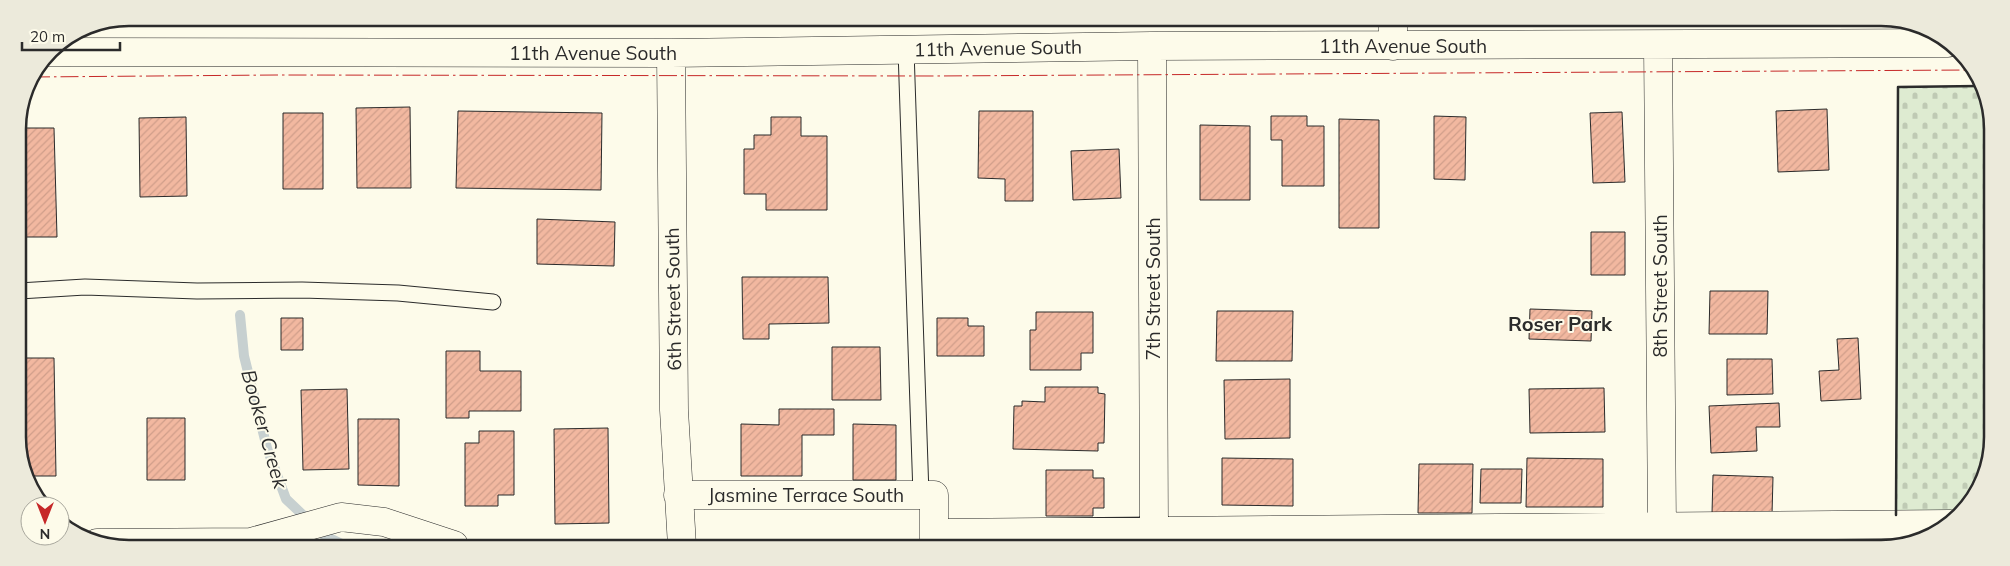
<svg xmlns="http://www.w3.org/2000/svg" width="2010" height="566" viewBox="0 0 2010 566" font-family="Mulish,sans-serif">
<style>
.cemetery{fill:url(#cemetery-stones);stroke:#74746e}
.lines{fill:none;stroke-linecap:round;stroke-linejoin:round}
.stream{stroke:#c7d0d0;stroke-width:10}
.building{fill:url(#building-hatch);stroke:#2b2b2b}
.lane-casing{stroke:#2b2b2b;stroke-width:17}
.street-casing{stroke:#2b2b2b;stroke-width:29}
.lane{stroke:#fdfbea;stroke-width:15}
.street{stroke:#fdfbea;stroke-width:28}
.wall{stroke:#2b2b2b;stroke-width:2.5}
.power{stroke:#c62828;stroke-width:1;stroke-dasharray:18 4 2.5 4;stroke-linecap:butt}
.labels{text-anchor:middle;dominant-baseline:central;stroke-width:4;stroke-linejoin:round;paint-order:stroke}
.street-label{font-size:19px;fill:#2b2b2b;stroke:#fdfbea}
.neighbourhood-label{font-size:20px;font-weight:bold;fill:#2b2b2b;stroke:#fdfbea}
.water-label{font-size:20px;font-style:italic;fill:#2b2b2b;stroke:#fdfbea}
.rim{fill:none;stroke:#2b2b2b;stroke-width:2.5}
</style>
<defs>
<pattern id="cemetery-stones" width="16" height="16" patternUnits="userSpaceOnUse" patternTransform="scale(1.25)"><rect width="16" height="16" fill="#deebd1"/><path d="M2 7V4a2 2 0 0 1 4 0v3zM10 15v-3a2 2 0 0 1 4 0v3z" fill="#bfcab4"/></pattern>
<pattern id="building-hatch" width="6" height="6" patternUnits="userSpaceOnUse" patternTransform="scale(1.25)"><rect width="6" height="6" fill="#f2b8a0"/><path d="M-1 1l2-2M0 6l6-6M5 7l2-2" fill="none" stroke="#d09e8a"/></pattern>
</defs>
<rect width="100%" height="100%" fill="#fdfbea"/>
<path class="cemetery" d="M1979,86L1990,107L1989,466L1956,515H1896L1898,87Z"/>
<g class="lines">
<path class="stream" d="M240,315L244,356L267,448L286,499L325,536L344,545"/>
</g>
<path class="building" d="M410,107L411,188H357L356,108Z
M1827,109L1829,170L1778,172L1776,111Z
M458,111L602,113L601,190L456,188Z
M979,111H1033V201H1005V179L978,178Z
M1622,112L1625,182L1593,183L1590,113Z
M283,113H323V189H283Z
M1271,116H1307V126H1324V186H1282V140H1271Z
M1434,116L1466,117L1465,180L1434,179Z
M186,117L187,196L140,197L139,118Z
M771,117H801V136H827V210H766V194H744V149H754V135H771Z
M1339,119L1379,120V228H1339Z
M1200,125L1250,126V200H1200Z
M18,128H54L57,237H21Z
M1119,149L1121,198L1073,200L1071,151Z
M537,219L615,222L614,266L537,264Z
M1591,232H1625V275H1591Z
M742,277H828L829,323L769,324V339H743Z
M1710,291H1768L1767,334H1709Z
M1530,309L1592,311L1591,341L1529,339Z
M1217,311H1293L1292,361H1216Z
M1036,312H1093V353H1081V370H1030V330H1036Z
M281,318H303V350H281Z
M937,318H968V326H984V356H937Z
M1858,338L1861,399L1821,401L1819,371L1839,370L1837,339Z
M832,347H880L881,400H832Z
M446,351H480V371H521V411H469V418H446Z
M19,358H54L56,476H28L20,459Z
M1727,359H1772L1773,394L1727,395Z
M1290,379V438L1225,439L1224,380Z
M1045,387H1098V393L1105,394L1104,443H1098V451L1013,449L1014,406H1022V401L1045,402Z
M1604,388L1605,432L1530,433L1529,389Z
M347,389L349,469L303,470L301,390Z
M1779,403L1780,427H1756L1757,451L1711,453L1709,406Z
M779,409H834V435H802V476H741V424L779,425Z
M147,418H185V480H147Z
M358,419H399V486L358,485Z
M853,424L896,425V480H853Z
M608,428L609,523L555,524L554,429Z
M479,431H514V495H498V506H465V443H479Z
M1222,458L1293,459V506L1222,505Z
M1527,458L1603,459V507H1526Z
M1419,464H1473L1472,513H1418Z
M1481,469H1522L1521,503H1480Z
M1046,470H1093V478H1104V508H1093V516H1046Z
M1713,475L1773,477L1772,515L1712,514Z
M1128,544H1181V547H1128Z
M1481,544H1518V548L1481,547Z"/>
<g class="lines">
<g class="lane-casing">
<path id="lane" d="M906,50L921,495
M19,291L85,287L197,291L302,290L398,293L493,302"/>
</g>
<g class="street-casing">
<path id="street" d="M1393,20V46
M1658,45L1662,527
M1152,46L1154,532
M49,52L671,53L1152,46L1948,43
M671,53L674,410L682,546
M678,495H934V546
M934,533L1950,524
M97,543L251,542L341,517L384,522L454,545"/>
</g>
<use href="#lane" class="lane"/>
<use href="#street" class="street"/>
<path class="wall" d="M1896,515L1898,87L1979,86"/>
<path class="power" d="M32,77L276,75L934,76L1971,70"/>
</g>
<g class="labels">
<g class="street-label">
<text x="1403" y="46">11th Avenue South</text>
<text transform="translate(998 48) rotate(-1)">11th Avenue South</text>
<text x="593" y="53">11th Avenue South</text>
<text transform="translate(1660 286) rotate(-90)">8th Street South</text>
<text transform="translate(1153 289) rotate(-90)">7th Street South</text>
<text transform="translate(673 299) rotate(-91)">6th Street South</text>
<text x="806" y="495">Jasmine Terrace South</text>
</g>
<g class="neighbourhood-label">
<text x="1560" y="323">Roser Park</text>
</g>
<g class="water-label">
<text transform="translate(265 429) rotate(74)">Booker Creek</text>
</g>
</g>
<path d="M0 0H2010V566H0ZM129 26H1881A103 103 0 0 1 1984 129V437A103 103 0 0 1 1881 540H129A103 103 0 0 1 26 437V129A103 103 0 0 1 129 26Z" fill="#eceadb" fill-rule="evenodd"/>
<path class="rim" d="M129 26H1881A103 103 0 0 1 1984 129V437A103 103 0 0 1 1881 540H129A103 103 0 0 1 26 437V129A103 103 0 0 1 129 26Z"/>
<g transform="translate(45 521) rotate(180)"><circle r="24" fill="#fdfbea" stroke="#a9a89e"/>
<path d="M0-4L9 19L0 12L-9 19Z" fill="#c62828"/>
<text y="-8" font-size="14" font-weight="bold" text-anchor="middle" fill="#2b2b2b">N</text>
</g>
<path d="M22 42v8h98v-8" fill="none" stroke="#2b2b2b" stroke-width="2.5"/>
<text x="30" y="42" font-size="15" fill="#2b2b2b" stroke="#fdfbea" stroke-width="4" paint-order="stroke">20 m</text>
</svg>
